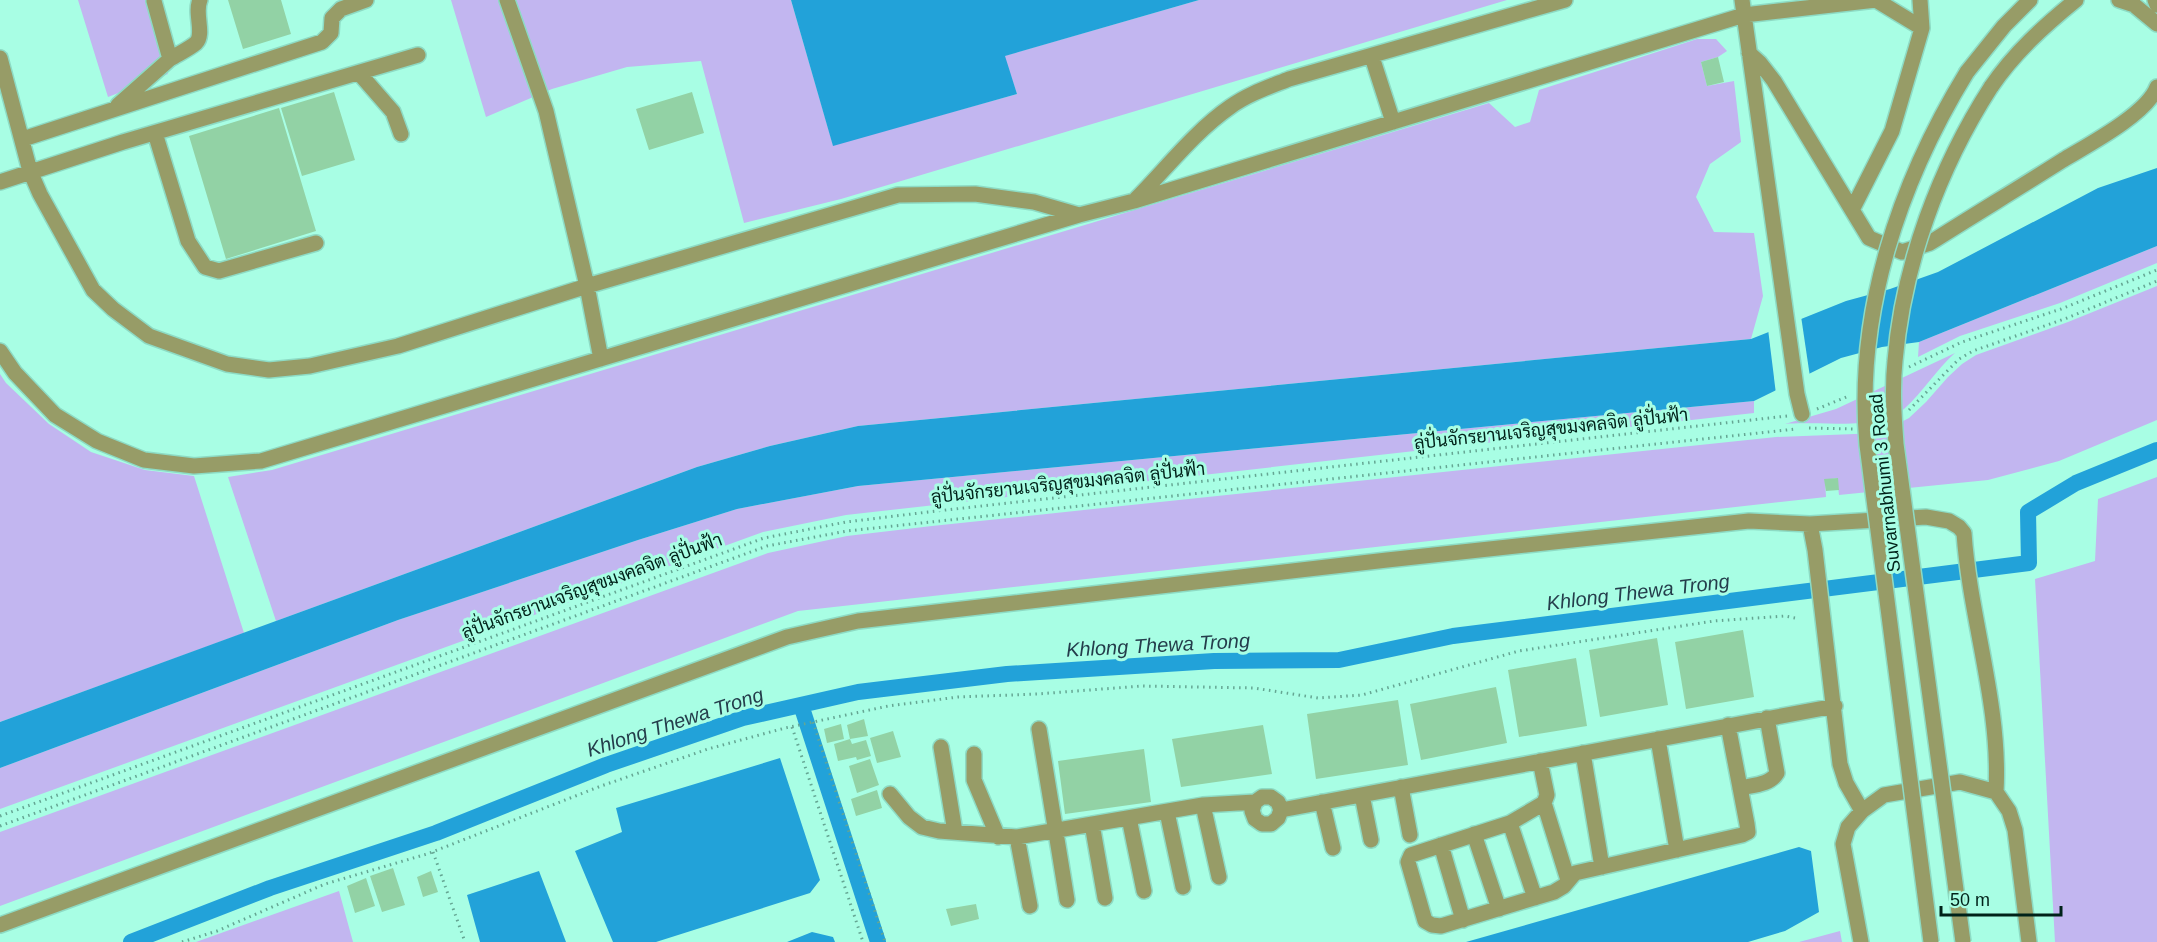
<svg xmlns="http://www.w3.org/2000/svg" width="2157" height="942" viewBox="0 0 2157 942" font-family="Arial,Sarabun,sans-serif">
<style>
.green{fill:#c2b6f0}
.water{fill:#22a2d9}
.pier{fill:#a8fee4}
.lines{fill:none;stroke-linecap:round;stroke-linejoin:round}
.canal{stroke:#22a2d9;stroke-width:16}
.building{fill:#92d2a5}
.minor-casing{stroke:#8ddbc4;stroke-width:18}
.path{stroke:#65a693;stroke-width:3;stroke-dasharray:1.5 4.5;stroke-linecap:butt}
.minor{stroke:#979c67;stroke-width:15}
.minor-bridge-casing{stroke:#8ddbc4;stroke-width:18;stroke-linecap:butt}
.minor-bridge{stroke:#979c67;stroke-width:15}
.labels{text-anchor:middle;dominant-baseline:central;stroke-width:6;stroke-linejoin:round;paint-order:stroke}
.street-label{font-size:18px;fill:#002219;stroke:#a8fee4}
.water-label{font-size:20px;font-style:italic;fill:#243d4b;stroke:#a8fee4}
</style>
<rect width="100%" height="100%" fill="#a8fee4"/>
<path class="green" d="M78,0H145L168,74L108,97Z
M451,0H791L833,145L1017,94L1004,56L1199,0H1507L841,199L744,223L701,61L627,67L552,89L486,117Z
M1697,39H1716L1727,51L1718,57L1701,62L1707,86L1734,81L1741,142L1710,164L1696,197L1714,232L1754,233L1763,296L1751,339L858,426L770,446L697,467L276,621L228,477L272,470L1489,103L1515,127L1530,122L1539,90Z
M2157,246V263L2060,303L1960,336L1918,357L1919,342Z
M2157,286V420L2059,461L1988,480L1839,495L1837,478L1825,480L1826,497L798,611L0,906V832L768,553L847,536L932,526L1776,437L1880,433L1909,418L1926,402L1948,377L1962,364L1976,355L2068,322Z
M1955,353C1936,370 1923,392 1904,409C1879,431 1818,421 1785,424L1836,409Z
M0,374L6,383L49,424L91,452L145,470L194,476L244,633L0,722Z
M1754,401V413L846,515L763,532L0,809V768L398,620L638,540L737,509L858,486Z
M2157,477V942H2055L2035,579L2095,561L2098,499Z
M339,891L353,942H196Z
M1840,931L1842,942H1799Z"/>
<path class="water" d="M791,0H1199L1005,56L1017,94L833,146Z
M2157,168V246L1919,342L1882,347L1841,358L1754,401L858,486L737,509L638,540L398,620L0,768V722L697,467L770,446L858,426L1751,339L1846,301L1890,289L1938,272L2098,188Z
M780,758L820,880L810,893L656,942H613L575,851L622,832L616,808Z
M1799,847L1811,851L1819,912L1785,931L1748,942H1466Z
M539,871L566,942H480L467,895Z
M812,932L833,937L835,942H787Z"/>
<path class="pier" d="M1801,316L1810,377L1776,394L1768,329Z"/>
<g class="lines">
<path class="canal" d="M801,705L878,942
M131,942L270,888L436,833L606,765L743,718L858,692L1007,674L1214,661L1339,660L1453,636L2029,563L2028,512L2076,483L2157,450"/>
</g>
<path class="building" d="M228,0H281L291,34L243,49Z
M1718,57L1724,82L1707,86L1701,62Z
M334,92L355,160L302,176L281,108Z
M692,92L704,133L649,150L636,109Z
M279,108L316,231L226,259L189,136Z
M1838,478L1839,490L1826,491L1824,479Z
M1743,630L1754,697L1686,709L1675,642Z
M1657,638L1668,705L1600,717L1589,650Z
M1576,658L1587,726L1519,737L1508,670Z
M1496,687L1507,743L1421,760L1410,704Z
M1398,700L1408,765L1316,779L1307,714Z
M864,719L868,736L850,739L847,725Z
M841,724L844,739L827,743L824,729Z
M1263,725L1272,774L1181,787L1172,739Z
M893,731L901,757L877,763L870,738Z
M850,739L852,744L866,740L871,756L857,760L856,757L838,761L834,744Z
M1144,749L1151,802L1065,814L1058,761Z
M870,759L879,785L857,793L849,766Z
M877,790L882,808L856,816L851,799Z
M393,868L405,905L382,912L370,876Z
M431,871L438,892L423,897L417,877Z
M366,878L375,906L355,913L347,886Z
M976,904L979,919L951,926L946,909Z"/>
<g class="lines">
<g class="minor-casing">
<path id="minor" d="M507,0L546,111L587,286L601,359
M1742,0L1797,394L1802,414
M1876,0L1922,28
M1920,0L1922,28L1892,131L1852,210L1869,238L1902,252L1930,243C1974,215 2019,188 2063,160C2088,145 2147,114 2157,87
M2119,0L2134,5L2157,24
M2155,0L2157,5
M1749,53L1760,63L1774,81L1852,210
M1372,57L1393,122
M0,58L30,171L40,194L93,290L113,309L149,336L227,364L269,370L310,366L398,346L587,286L898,195L975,194L1034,202L1079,215
M170,59C178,54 189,49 196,43C205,34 194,13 200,0
M1967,72L2004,26L2030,0
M359,73L393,112L401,134
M1991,87C2014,53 2044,26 2076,0
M118,105L170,59L154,1
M155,133L188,241L205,267L219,271L316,243
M23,139L322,42L331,33L332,18L341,9L366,0
M0,182L123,142L418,55
M1136,199C1166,169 1194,132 1230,107C1248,94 1269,87 1289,79L1565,0
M0,351L15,373L55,415L97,441L144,460L194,466L261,461L1079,215L1134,201L1744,15L1876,0
M1810,524L1926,517L1949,521L1959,527L1964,533C1970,620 2001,705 1996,792
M1039,729L1067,900
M1658,739L1677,850
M941,747L955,832
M1583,753L1602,867
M974,754V780L998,837
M1540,761L1547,795L1544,803L1510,823L1411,855L1408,862L1425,921L1432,925L1441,926L1554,892L1564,886L1575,873L1742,835L1748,832L1747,824L1728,725
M1401,787L1410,835
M1740,788C1753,785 1770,785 1777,773L1767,718
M890,794L909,817L922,827L939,831L1017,837L1203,805L1255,802L1262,797H1271L1278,802L1281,810L1278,818L1271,824H1262L1255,819L1252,811L1255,802
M1362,795L1371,840
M1322,802L1333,848
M1544,803L1568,880
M1203,805L1219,877
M1281,810L1835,706
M1167,812L1183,887
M1129,818L1144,891
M1510,823L1535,898
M1092,824L1105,898
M1474,834L1499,909
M1017,837L1030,906
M1441,845L1463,920
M0,925L787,637L858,621L1387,560L1749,521L1810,524L1815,550L1840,764L1846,783L1862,811
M1861,942L1843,844L1848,827L1862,811L1884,795L1960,782L1996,792L2009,811L2015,830L2029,942"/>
</g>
<path class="path" d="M1909,367L1962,342L2061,309L2157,270
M1817,409L1849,396
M1909,410L1959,359L1973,351L2067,318L2157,281
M1809,428L1853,429
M813,722L885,942
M792,727L863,942
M0,816L764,538L846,522L928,512L1787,416
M0,826L767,546L847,531L1796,429
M433,852L465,942
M182,942L217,931L325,884L427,854L601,786L708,749L785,728L888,706L958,697L1037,694L1142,686L1254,688L1318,698L1362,695L1519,651L1714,621L1785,616L1795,618"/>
<use href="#minor" class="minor"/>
<g class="minor-bridge-casing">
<path id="minor-bridge" d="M1931,942L1867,445C1855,313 1899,183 1967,72
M1963,942L1896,444C1894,416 1892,389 1895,361C1903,265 1939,168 1991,87"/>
</g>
<use href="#minor-bridge" class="minor-bridge"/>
</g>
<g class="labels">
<g class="street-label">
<text transform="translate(1551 429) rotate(-6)">ลู่ปั่นจักรยานเจริญสุขมงคลจิต ลู่ปั่นฟ้า</text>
<text transform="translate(1068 483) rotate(-6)">ลู่ปั่นจักรยานเจริญสุขมงคลจิต ลู่ปั่นฟ้า</text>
<text transform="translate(1885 483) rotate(-96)">Suvarnabhumi 3 Road</text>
<text transform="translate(592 586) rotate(-20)">ลู่ปั่นจักรยานเจริญสุขมงคลจิต ลู่ปั่นฟ้า</text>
</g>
<g class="water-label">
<text transform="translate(1638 592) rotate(-7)">Khlong Thewa Trong</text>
<text transform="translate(1158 645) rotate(-3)">Khlong Thewa Trong</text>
<text transform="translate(675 722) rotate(-18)">Khlong Thewa Trong</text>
</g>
</g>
<path d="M1941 906v9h120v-9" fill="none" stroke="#002219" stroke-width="3"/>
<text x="1950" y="906" font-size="18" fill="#002219" stroke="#a8fee4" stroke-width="4.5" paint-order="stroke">50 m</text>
</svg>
